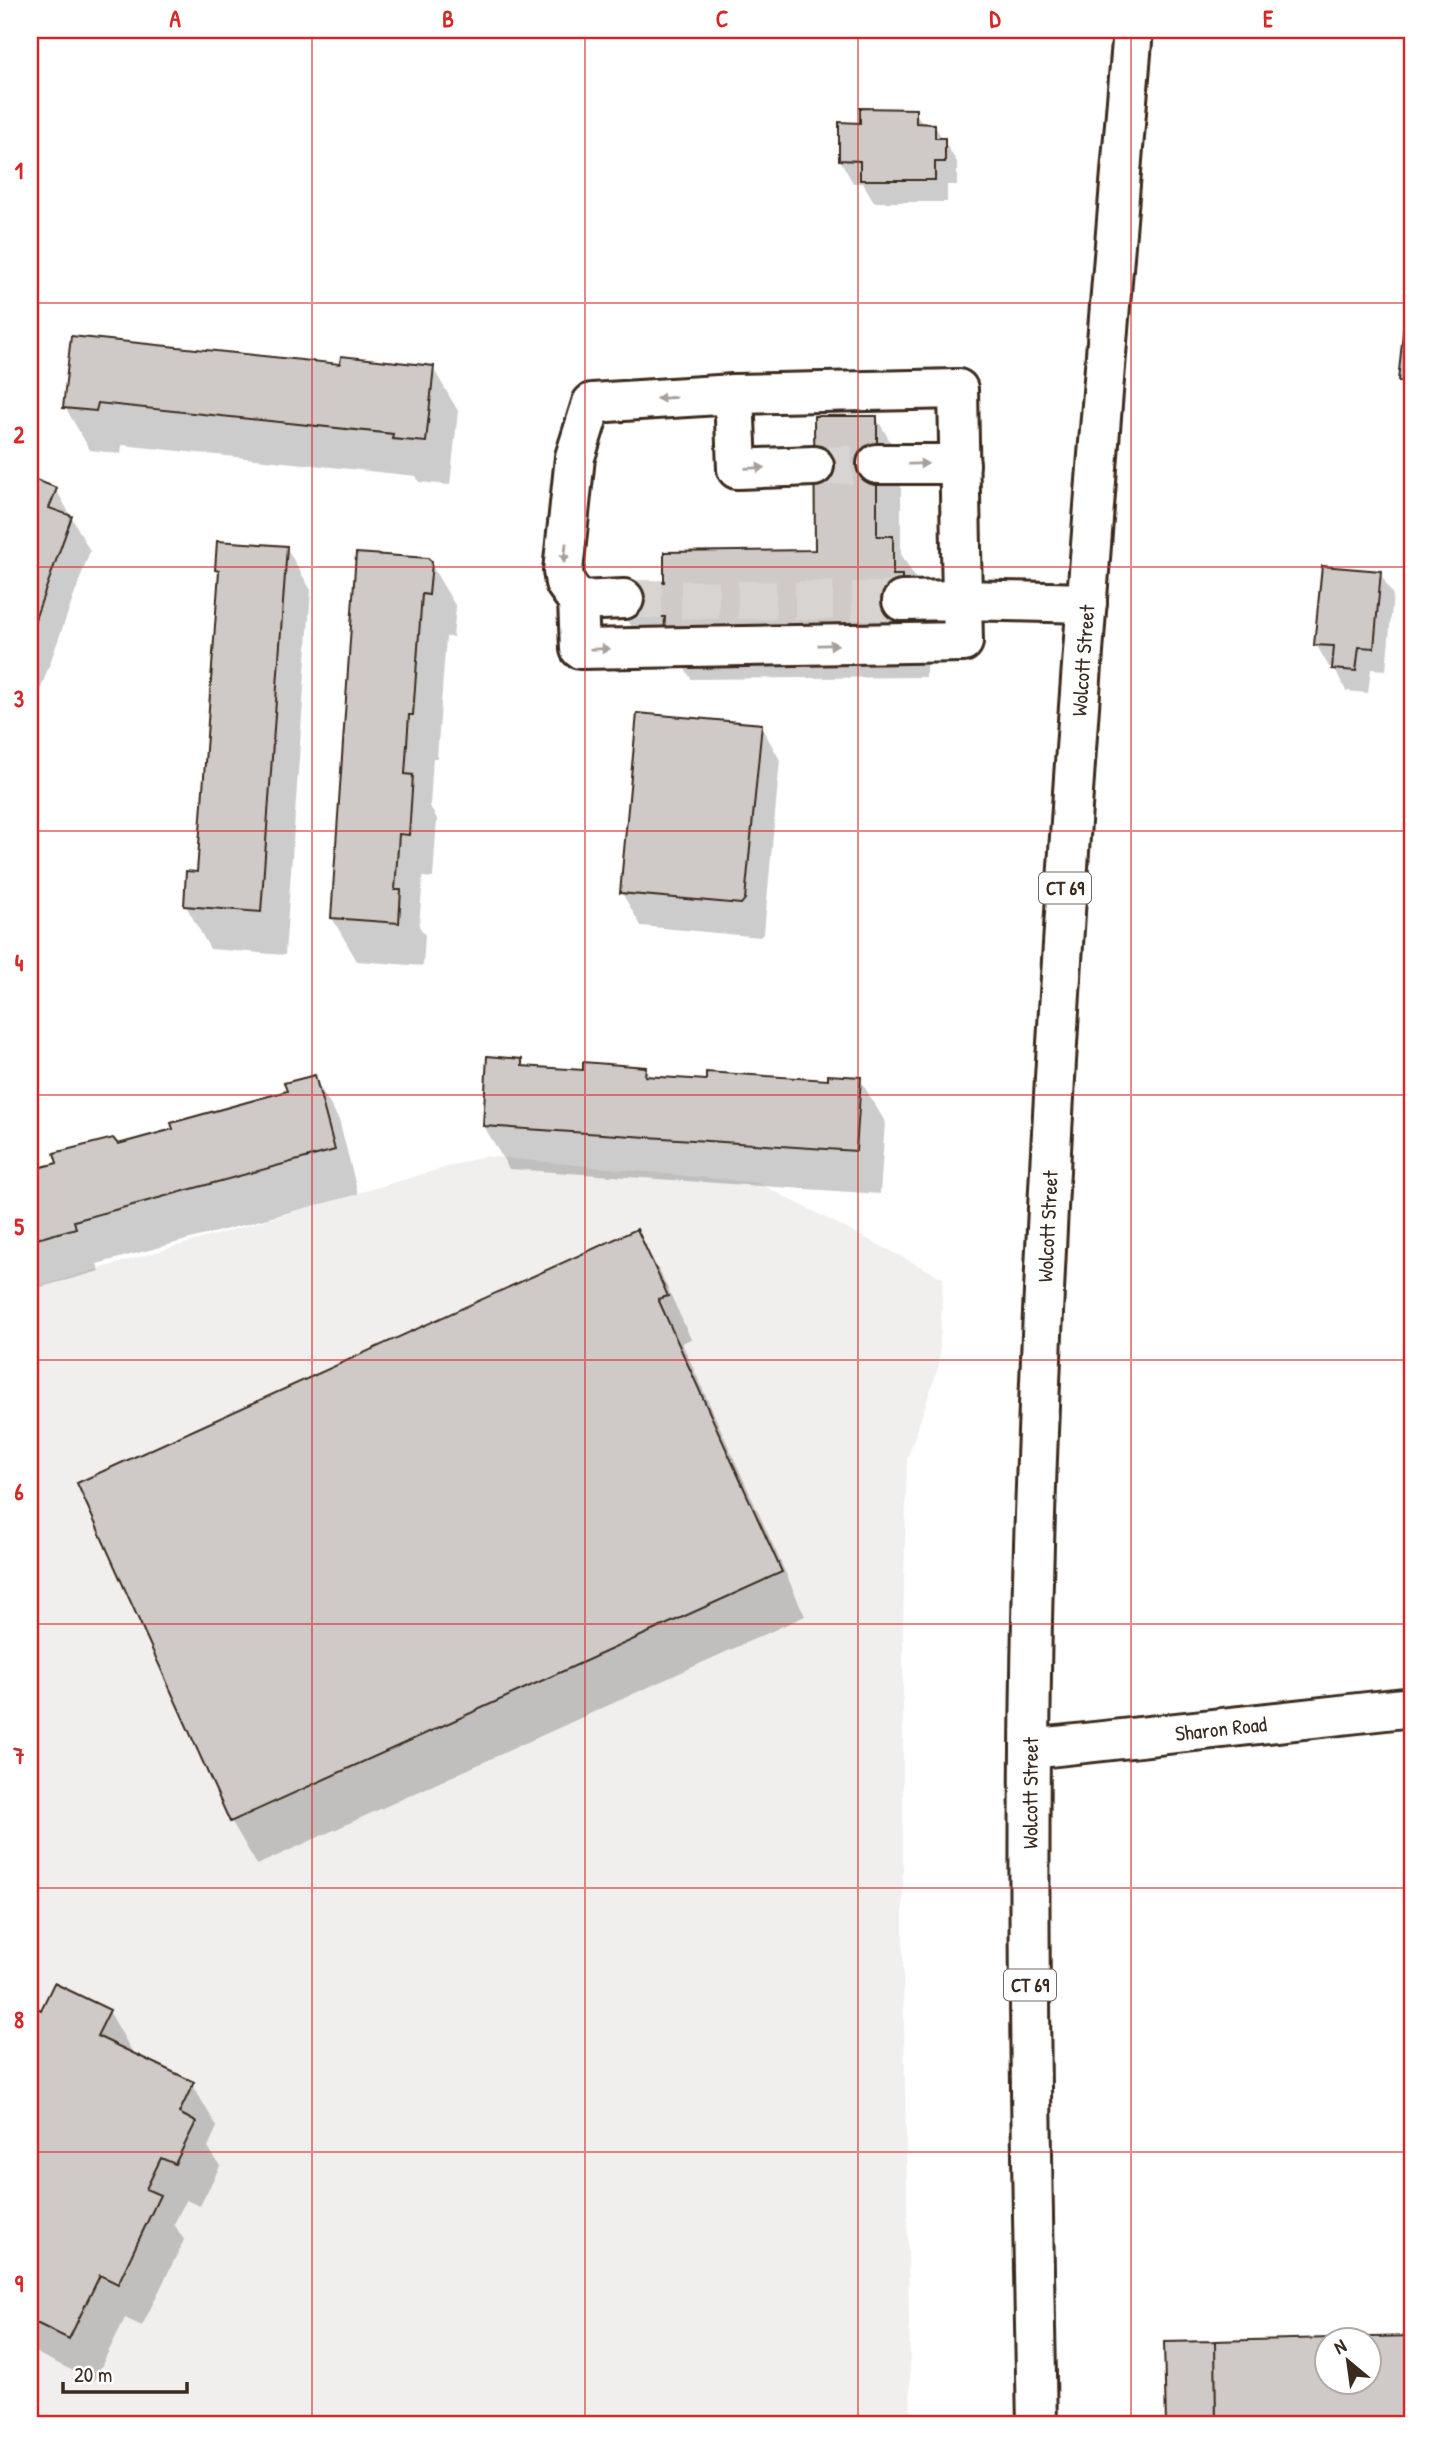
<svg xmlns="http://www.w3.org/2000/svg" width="1443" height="2455" viewBox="0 0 1443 2455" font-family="'Patrick Hand',sans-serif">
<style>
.built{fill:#f1efee}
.shadow{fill:#0003}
.building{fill:#cfcac7;stroke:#3b2a1e;stroke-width:2;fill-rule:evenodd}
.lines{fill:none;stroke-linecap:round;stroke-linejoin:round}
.minor-tunnel{stroke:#d8d4d2;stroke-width:38;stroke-dasharray:38 19;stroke-linecap:butt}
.minor-casing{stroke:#3b2a1e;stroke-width:44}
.major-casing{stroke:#3b2a1e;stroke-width:44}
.minor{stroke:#fff;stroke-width:38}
.major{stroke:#fff;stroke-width:38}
.oneway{fill:#a79f9a}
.grid{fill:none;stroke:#d62828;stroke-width:2;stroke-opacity:0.55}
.labels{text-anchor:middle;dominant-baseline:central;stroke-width:7;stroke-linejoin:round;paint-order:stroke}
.shield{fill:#fff;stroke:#766a62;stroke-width:2}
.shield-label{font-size:19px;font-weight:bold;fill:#3b2a1e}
.street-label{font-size:21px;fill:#3b2a1e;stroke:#fff}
.neatline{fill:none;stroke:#d62828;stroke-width:2.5}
.grid-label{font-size:23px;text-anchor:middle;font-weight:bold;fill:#d62828}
</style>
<rect width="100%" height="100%" fill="#fff"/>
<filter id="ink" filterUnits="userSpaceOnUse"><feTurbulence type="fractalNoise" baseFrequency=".0143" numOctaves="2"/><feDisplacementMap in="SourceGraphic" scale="14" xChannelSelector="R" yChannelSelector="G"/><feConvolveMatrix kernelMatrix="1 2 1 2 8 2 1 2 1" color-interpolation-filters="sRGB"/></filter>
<g filter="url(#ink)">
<path class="built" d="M485,1156L758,1183L943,1278L939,1365L907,1460L903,1628V1965L911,2425H30V1289Z"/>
<path class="shadow" d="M915,111L923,125H934L957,162V185H947V202H874L863,183H853L840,160L862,124Z
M1406,325H1413V404L1400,381Z
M342,366L433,368L458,411L450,485L419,482L416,476L122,445L121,454L90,450L65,407Z
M876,417L901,460V554L917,581V604L926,620V677L691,679L680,660H651L626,617L666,584L817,552Z
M32,481L56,489L90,551L30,719V487Z
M286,547L311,590L285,955L210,949L186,906L198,874L220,576L217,570Z
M430,563L456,607L453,637H446L437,758H433L430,806L437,819L433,878L423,877L419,926L425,935L423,966L357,961L332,918Z
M1380,573L1393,595L1386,670L1371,669L1368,693L1346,691L1334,667H1329L1316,644Z
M761,726L780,760L764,933L760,937L641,926L622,893Z
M521,1061L525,1068L584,1072L645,1068L650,1078L708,1082H830L860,1079L885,1122L880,1194L509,1169L484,1126Z
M314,1077L339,1120L358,1194L97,1264L100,1271L30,1290V1172L175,1130L289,1092Z
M636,1231L661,1274L691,1339L682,1343L805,1616L257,1865L232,1822L79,1484Z
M30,2007L41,2012L109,2011L134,2055L192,2084L217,2127L208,2147L220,2166L200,2206L186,2200L174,2224L184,2240L142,2326L125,2318L94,2381L30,2350Z
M1413,2338V2425H1167L1166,2343L1328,2382H1370V2340H1339Z"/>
<path class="building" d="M860,108L916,109V123L935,124V138H945V162H935V180H860V161L839,160V122L860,123Z
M1404,323L1413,324V383L1398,381Z
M71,336L340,364L341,356L434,366L426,442L392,439L393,434L98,403L96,411L63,408Z
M814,416H877V536H893V575H902V634L664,636L665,617H624V583L664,582V552L815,550Z
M31,478L57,488L49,508L72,516L30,633Z
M217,541L287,546L261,912L184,906L186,871L197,872L219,571L215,570Z
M356,553L428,558L432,562L429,595L422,594L413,715H409L405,774L413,775L409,835L399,834L395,890H401L399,923L331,918Z
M1322,566L1381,571L1374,648L1359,647L1356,671L1332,669L1334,646L1314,645Z
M637,713L762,724L745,899L741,904L620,893Z
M487,1056L522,1059V1066L583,1070V1062L646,1067L645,1076L706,1080V1072L828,1080V1075L861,1077L856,1151L483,1126Z
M315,1075L335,1150L74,1221L76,1228L30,1241V1170L57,1163L54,1153L113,1138L118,1144L173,1129L171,1123L287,1091L284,1083Z
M637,1229L668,1296L658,1299L782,1572L230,1822L77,1483Z
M54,1983L110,2010L97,2036L194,2082L179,2113L196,2122L175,2164L161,2158L146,2189L160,2195L118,2284L100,2275L69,2339L30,2320V2005L41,2010Z
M1413,2336V2425H1216L1215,2341ZM1328,2340H1370V2382H1328Z
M1215,2341L1216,2425H1166L1164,2342Z"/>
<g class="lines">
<path class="minor-tunnel" d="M814,466L877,464
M624,599L902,601"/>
<g class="minor-casing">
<g id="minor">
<path d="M734,394L737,469L814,466"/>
<path d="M877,464H960"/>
<path d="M624,599L578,601L565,583L563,571L575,457L592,403L734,394L958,389L962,600L1087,603"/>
<path d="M578,601L580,649L963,642L962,600L902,601"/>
<path id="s1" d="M1030,1749L1413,1707"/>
</g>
</g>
<g class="major-casing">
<g id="major">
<path id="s2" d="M1037,2425C1031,2132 1025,1839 1034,1545C1050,1039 1090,534 1133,30"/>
</g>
</g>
<use href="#minor" class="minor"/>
<use href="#major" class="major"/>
</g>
<defs><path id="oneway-solid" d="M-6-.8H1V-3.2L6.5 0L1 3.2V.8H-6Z" transform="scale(1.75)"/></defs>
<g class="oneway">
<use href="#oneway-solid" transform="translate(666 398) rotate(176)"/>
<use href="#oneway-solid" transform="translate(918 464) rotate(-1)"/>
<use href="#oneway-solid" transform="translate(755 468) rotate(-2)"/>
<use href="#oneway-solid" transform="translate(565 553) rotate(96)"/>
<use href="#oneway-solid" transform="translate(828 645) rotate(-1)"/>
<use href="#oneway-solid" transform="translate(600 649) rotate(-1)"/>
</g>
</g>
<path class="grid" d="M312,30V2425M585,30V2425M858,30V2425M1131,30V2425M30,303H1413M30,567H1413M30,831H1413M30,1095H1413M30,1360H1413M30,1624H1413M30,1888H1413M30,2152H1413"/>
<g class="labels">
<g class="shield">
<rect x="1039" y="872.5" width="52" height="31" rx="5"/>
<rect x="1004" y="1969.5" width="52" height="31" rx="5"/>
</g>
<g class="shield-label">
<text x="1065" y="888">CT 69</text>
<text x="1030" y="1985">CT 69</text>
</g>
<g class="street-label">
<text stroke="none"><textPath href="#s2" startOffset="1766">Wolcott Street</textPath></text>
<text stroke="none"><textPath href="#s2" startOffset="1199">Wolcott Street</textPath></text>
<text stroke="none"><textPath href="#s1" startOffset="192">Sharon Road</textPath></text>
<text stroke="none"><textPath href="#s2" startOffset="632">Wolcott Street</textPath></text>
</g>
</g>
<rect width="1443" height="2455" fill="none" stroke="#fff" stroke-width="77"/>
<g transform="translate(1348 2361) rotate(331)"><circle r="33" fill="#ffffff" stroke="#b1aaa5" stroke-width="2"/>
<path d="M0-5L12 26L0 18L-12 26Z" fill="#3b2a1e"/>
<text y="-10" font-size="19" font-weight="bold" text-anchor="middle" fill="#3b2a1e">N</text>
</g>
<path d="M63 2382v10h124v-10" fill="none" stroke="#3b2a1e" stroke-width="3.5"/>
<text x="74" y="2382" font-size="21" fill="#3b2a1e" stroke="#ffffff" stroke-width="5" paint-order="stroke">20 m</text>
<rect x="38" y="38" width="1366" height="2378" class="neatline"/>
<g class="grid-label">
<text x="175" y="27">A</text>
<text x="448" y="27">B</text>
<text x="722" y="27">C</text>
<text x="995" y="27">D</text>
<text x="1268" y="27">E</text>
<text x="19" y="179">1</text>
<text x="19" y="443">2</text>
<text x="19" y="707">3</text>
<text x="19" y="971">4</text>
<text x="19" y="1235">5</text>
<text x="19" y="1500">6</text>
<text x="19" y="1764">7</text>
<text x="19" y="2028">8</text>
<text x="19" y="2292">9</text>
</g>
</svg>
